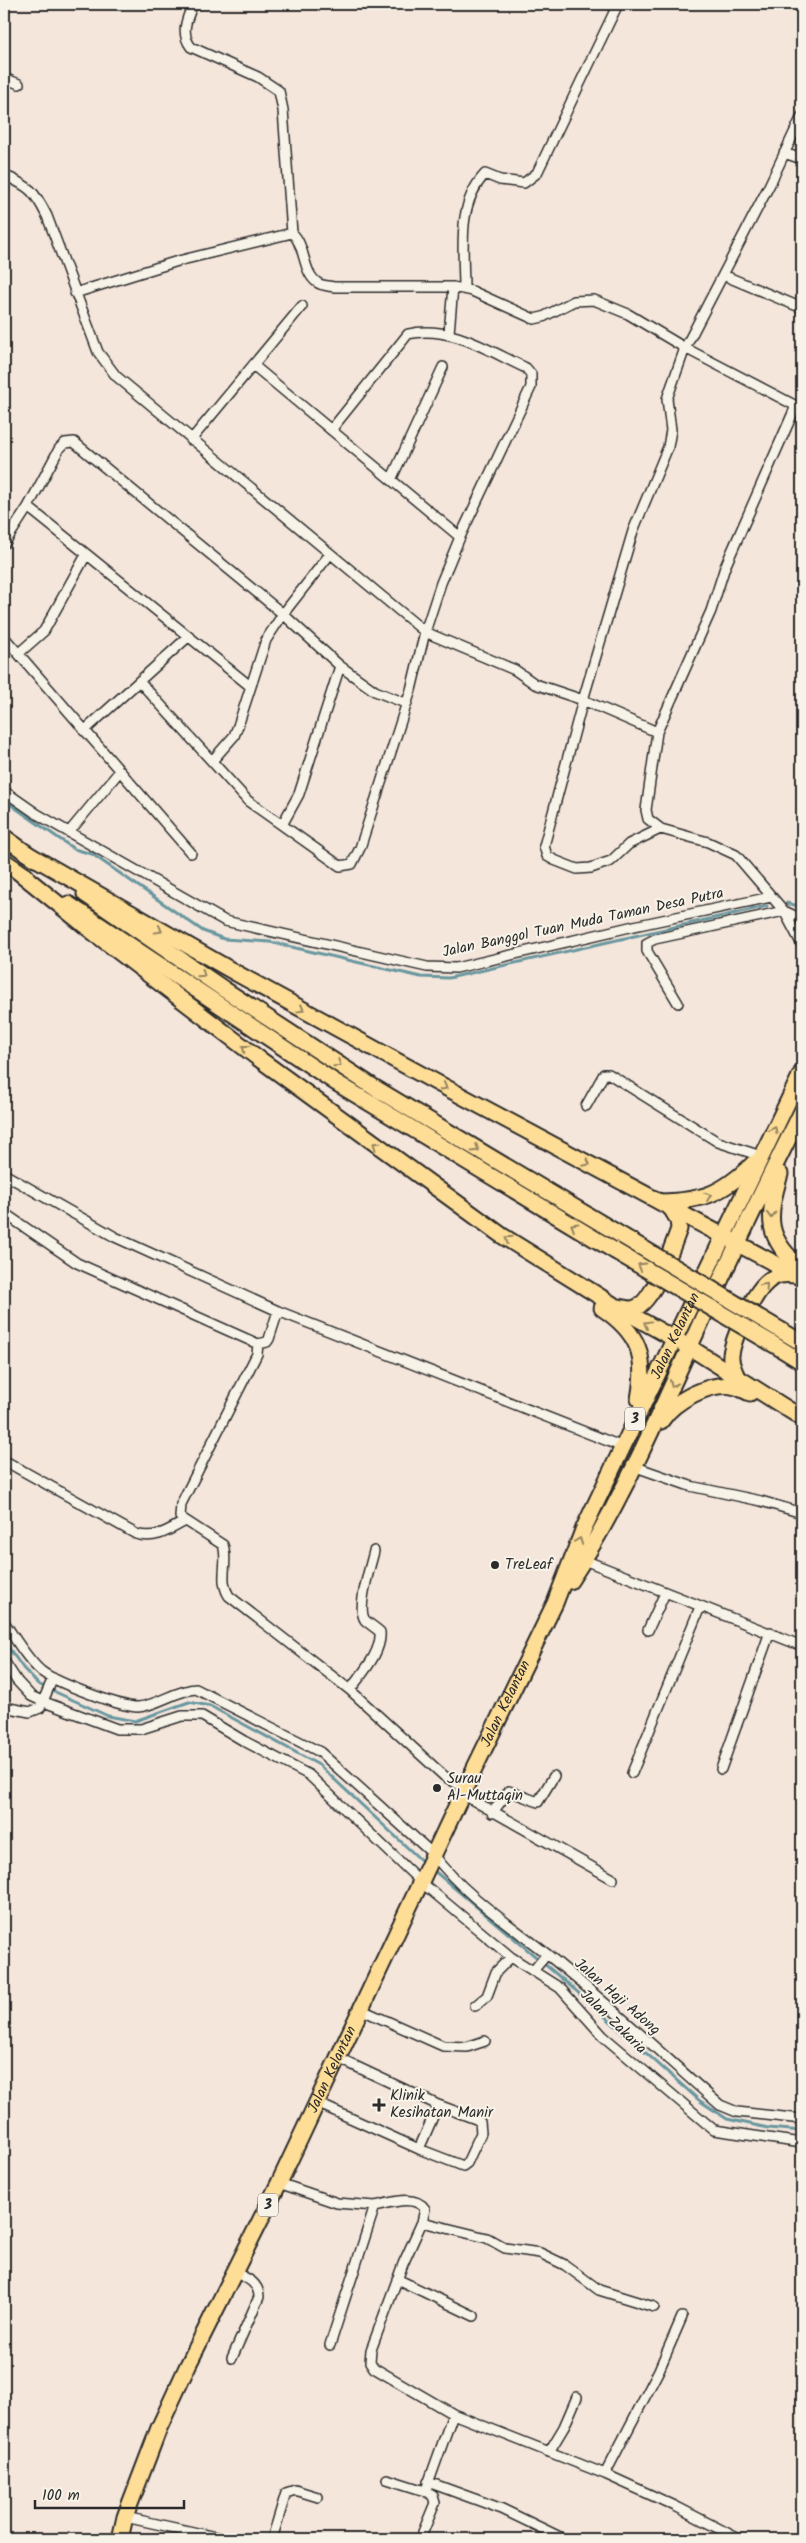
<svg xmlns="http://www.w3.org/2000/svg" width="806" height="2543" viewBox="0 0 806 2543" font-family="Kalam,sans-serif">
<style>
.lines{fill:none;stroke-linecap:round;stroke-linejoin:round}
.stream{stroke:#67979f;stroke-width:3}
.minor-casing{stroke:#2b2b2b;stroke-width:12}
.primary-casing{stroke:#2b2b2b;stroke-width:19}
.trunk-casing{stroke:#2b2b2b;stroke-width:19}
.minor{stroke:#f7f3e8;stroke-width:9}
.primary{stroke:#fedd96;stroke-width:15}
.trunk{stroke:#fedd96;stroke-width:15}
.primary-bridge-casing{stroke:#2b2b2b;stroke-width:19;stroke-linecap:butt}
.primary-bridge{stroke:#fedd96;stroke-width:15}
.oneway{stroke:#948460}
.poi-dot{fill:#2b2b2b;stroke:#f7f3e8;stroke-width:2}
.labels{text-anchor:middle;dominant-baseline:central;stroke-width:4;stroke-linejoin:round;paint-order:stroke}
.shield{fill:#f7f3e8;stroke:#686764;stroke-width:1}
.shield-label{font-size:14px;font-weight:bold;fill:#2b2b2b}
.street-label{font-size:15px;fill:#2b2b2b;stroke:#f7f3e8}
.poi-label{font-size:15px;fill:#2b2b2b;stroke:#f7f3e8;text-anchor:start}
</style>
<rect width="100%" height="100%" fill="#f5e6dc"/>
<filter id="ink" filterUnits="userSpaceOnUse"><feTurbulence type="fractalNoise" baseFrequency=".02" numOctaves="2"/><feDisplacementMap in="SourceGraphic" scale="10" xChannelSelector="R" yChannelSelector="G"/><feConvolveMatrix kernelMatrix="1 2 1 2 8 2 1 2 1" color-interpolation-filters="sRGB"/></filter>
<g filter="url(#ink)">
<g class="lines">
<path class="stream" d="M4,800L74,849L92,854L203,931L224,939L270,942L421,977L449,978L767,906
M787,903L802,907
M4,1641L23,1668L38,1684L108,1716L135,1721L189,1702L210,1706L319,1765L425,1864
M432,1869L574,1989L700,2101L727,2119L768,2128L802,2131"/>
<g class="minor-casing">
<path id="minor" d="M193,4C187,18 180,33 191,47L258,77L279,91L283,110L292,233C306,245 302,273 318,283C322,286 330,286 334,287H453L472,291L534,319L543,317L574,301L594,300L628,314L685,348L802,409
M4,78L19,84
M784,153L802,159
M4,175C30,187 34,190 47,216L98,352L116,376L425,632L515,670L535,684L583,700L657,732
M723,275L802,308
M464,289C464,250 456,205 485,174L500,180L524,183L537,173L618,4
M75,293L178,261L292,233
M449,333L453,287
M253,365L460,537
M796,406L725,567L711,611L657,732L646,810L648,819L661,829L708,842L736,855L784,911L802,919
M191,440L302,306
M391,480L443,367
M28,507L250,686
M4,544L28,507L59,449L65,443L74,442L283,614L340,666L375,691L405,703
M4,637L191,853
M19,653L44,631L86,555
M139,681L248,801L340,866L352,864L360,848L411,690L425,632L441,583L460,537L531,387V374L526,368C489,351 449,324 408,334L331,430
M84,731L188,637
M212,761L234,736L238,726L266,640L283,614L330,554
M4,791L37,814L225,921L427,967L456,968L634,926L771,897
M282,825L299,794L340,666
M660,829L629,844L611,861L591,868L577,869L554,860L547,856L544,846L583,700L633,531L668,447L671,430L667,399L685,348L769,186L802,116
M70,831L119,772
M678,1003L647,951V943L655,939L784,911L802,945
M586,1106L604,1074H609L718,1142L761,1156
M4,1174L115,1237L278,1311L623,1447
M4,1213L77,1263L258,1344L267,1342L269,1339L278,1311
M258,1344L257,1354L181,1504L180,1517L223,1545C229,1562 218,1579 229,1596L350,1690L444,1776L465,1788
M5,1461L136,1534C155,1540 169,1530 185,1521
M636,1467L690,1486L761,1501L802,1513
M584,1560L802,1646
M4,1622C15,1638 26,1658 41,1671C55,1682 120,1707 138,1707C156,1706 176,1690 196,1689L320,1752L434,1855C465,1896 508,1923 548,1955C607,2003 663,2055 720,2105L737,2112L802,2119
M648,1630L665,1593
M4,1661L17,1681L31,1696L44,1702L117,1729H141L182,1716H202L244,1741L309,1775L421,1882L511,1957L560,1988L603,2036L714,2130L802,2143
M350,1690C361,1674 382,1653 380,1632C376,1628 369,1624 365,1620C356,1608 371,1565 374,1551
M4,1707L30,1712L40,1708L53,1678
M721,1769L770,1632
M632,1773L700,1607
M462,1794L613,1879
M492,1813L509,1791L538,1802L554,1776
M533,1971L547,1954
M475,2006L487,1996L496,1972L511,1957
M362,2010L443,2046L467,2047L485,2041
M317,2103L419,2149L438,2105L338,2058
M419,2149L463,2166L467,2163L481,2133L480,2122L476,2119L438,2105
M279,2183L337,2203L375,2206L330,2345
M375,2206C390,2203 415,2194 425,2209L422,2222
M397,2279L474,2316
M654,2307L599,2290L565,2265L540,2253L505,2248L487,2238L422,2222L403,2264L371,2350L370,2362L374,2368L453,2414L605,2474L675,2506L739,2539
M232,2358L259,2297C259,2282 246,2278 234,2272
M549,2452L564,2427L577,2397
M605,2474L659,2370L682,2317
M387,2479L425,2491L433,2496L435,2503L423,2532
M428,2482L502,2509L564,2539
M427,2487L453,2414
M125,2517L225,2539
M272,2539L286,2493L295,2490L318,2497"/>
</g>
<g class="primary-casing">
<path id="primary" d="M4,837L35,859
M4,861L26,876
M85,894L225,990L375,1088L624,1237
M68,904L335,1082L615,1251
M782,1331L802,1343
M773,1344L802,1362"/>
</g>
<g class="trunk-casing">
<g id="trunk">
<path d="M26,853L236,973L428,1078L802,1278"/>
<path d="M15,869L93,932L258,1058L501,1235L615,1306L689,1347L802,1418"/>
<path d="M780,1174C767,1218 765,1238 802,1269"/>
<path d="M660,1202C703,1201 722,1194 754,1163"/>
<path d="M619,1307C623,1308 628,1309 631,1309C652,1308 672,1247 679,1229L678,1220L671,1208"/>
<path d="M602,1308C639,1333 647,1356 639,1399"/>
<path d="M737,1377C734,1370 730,1363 731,1355C733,1337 753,1295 766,1283C775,1274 784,1274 795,1275"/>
<path d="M661,1421C673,1401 712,1380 736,1387C740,1388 745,1391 750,1393"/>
<path d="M570,1581C619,1507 653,1427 690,1346C726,1267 763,1189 802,1111"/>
<path id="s1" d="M120,2539L125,2517L159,2428L188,2365L279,2183L465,1788L555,1603L584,1528L802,1072"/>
</g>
</g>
<use href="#minor" class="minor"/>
<use href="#primary" class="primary"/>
<use href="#trunk" class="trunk"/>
<g class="primary-bridge-casing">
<path id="primary-bridge" d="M624,1237L782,1331
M615,1251L773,1344"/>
</g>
<use href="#primary-bridge" class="primary-bridge"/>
</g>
<defs><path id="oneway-chevron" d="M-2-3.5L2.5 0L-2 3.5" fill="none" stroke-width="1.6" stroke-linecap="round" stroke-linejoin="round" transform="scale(1.25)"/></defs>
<g class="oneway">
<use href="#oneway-chevron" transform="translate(159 930) rotate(29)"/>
<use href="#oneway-chevron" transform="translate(202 974) rotate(35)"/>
<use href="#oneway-chevron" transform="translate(301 1009) rotate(29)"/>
<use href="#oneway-chevron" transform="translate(245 1048) rotate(-142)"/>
<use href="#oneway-chevron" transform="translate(338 1064) rotate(33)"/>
<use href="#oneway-chevron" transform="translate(444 1087) rotate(28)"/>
<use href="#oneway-chevron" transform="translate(774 1130) rotate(-64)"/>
<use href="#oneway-chevron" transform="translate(376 1145) rotate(-145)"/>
<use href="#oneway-chevron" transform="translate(476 1149) rotate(31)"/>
<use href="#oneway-chevron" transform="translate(587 1163) rotate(28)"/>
<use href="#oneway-chevron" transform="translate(708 1196) rotate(-19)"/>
<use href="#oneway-chevron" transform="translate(771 1215) rotate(91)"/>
<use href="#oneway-chevron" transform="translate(574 1226) rotate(-149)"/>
<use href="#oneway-chevron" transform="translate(508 1239) rotate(-146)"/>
<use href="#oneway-chevron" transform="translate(641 1266) rotate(-150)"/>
<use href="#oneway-chevron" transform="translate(765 1286) rotate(-48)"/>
<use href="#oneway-chevron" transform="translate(647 1324) rotate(-151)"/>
<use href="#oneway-chevron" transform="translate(673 1384) rotate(114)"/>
<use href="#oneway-chevron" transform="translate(579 1541) rotate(-69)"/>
</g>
</g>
<g class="poi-dot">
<circle cx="495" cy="1565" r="5"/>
<circle cx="437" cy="1788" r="5"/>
<path d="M376.5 2097.5h5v5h5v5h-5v5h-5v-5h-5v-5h5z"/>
</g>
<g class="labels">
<g class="shield">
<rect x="625" y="1407.5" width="20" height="23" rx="4"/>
<rect x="258" y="2193.5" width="20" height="23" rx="4"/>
</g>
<g class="shield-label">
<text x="635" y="1419">3</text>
<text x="268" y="2205">3</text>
</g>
<g class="street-label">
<text transform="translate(583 923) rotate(-12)">Jalan Banggol Tuan Muda Taman Desa Putra</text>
<text stroke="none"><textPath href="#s1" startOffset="1326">Jalan Kelantan</textPath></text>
<text stroke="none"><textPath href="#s1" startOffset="921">Jalan Kelantan</textPath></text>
<text transform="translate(617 1997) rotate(41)">Jalan Haji Adong</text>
<text transform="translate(613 2022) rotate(44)">Jalan Zakaria</text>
<text stroke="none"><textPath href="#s1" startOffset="516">Jalan Kelantan</textPath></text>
</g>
<g class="poi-label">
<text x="505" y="1565">TreLeaf</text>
<text x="447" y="1779">Surau<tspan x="447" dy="17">Al-Muttaqin</tspan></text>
<text x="390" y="2096">Klinik<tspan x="390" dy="17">Kesihatan Manir</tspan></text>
</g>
</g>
<rect width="806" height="2543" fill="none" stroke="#f7f3e8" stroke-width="20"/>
<rect x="10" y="10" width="786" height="2523" fill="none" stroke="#2b2b2b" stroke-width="2" filter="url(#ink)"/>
<path d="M35 2500v8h149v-8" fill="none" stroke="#2b2b2b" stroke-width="2.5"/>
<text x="42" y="2500" font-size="15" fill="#2b2b2b" stroke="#f7f3e8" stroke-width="4" paint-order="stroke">100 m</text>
</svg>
